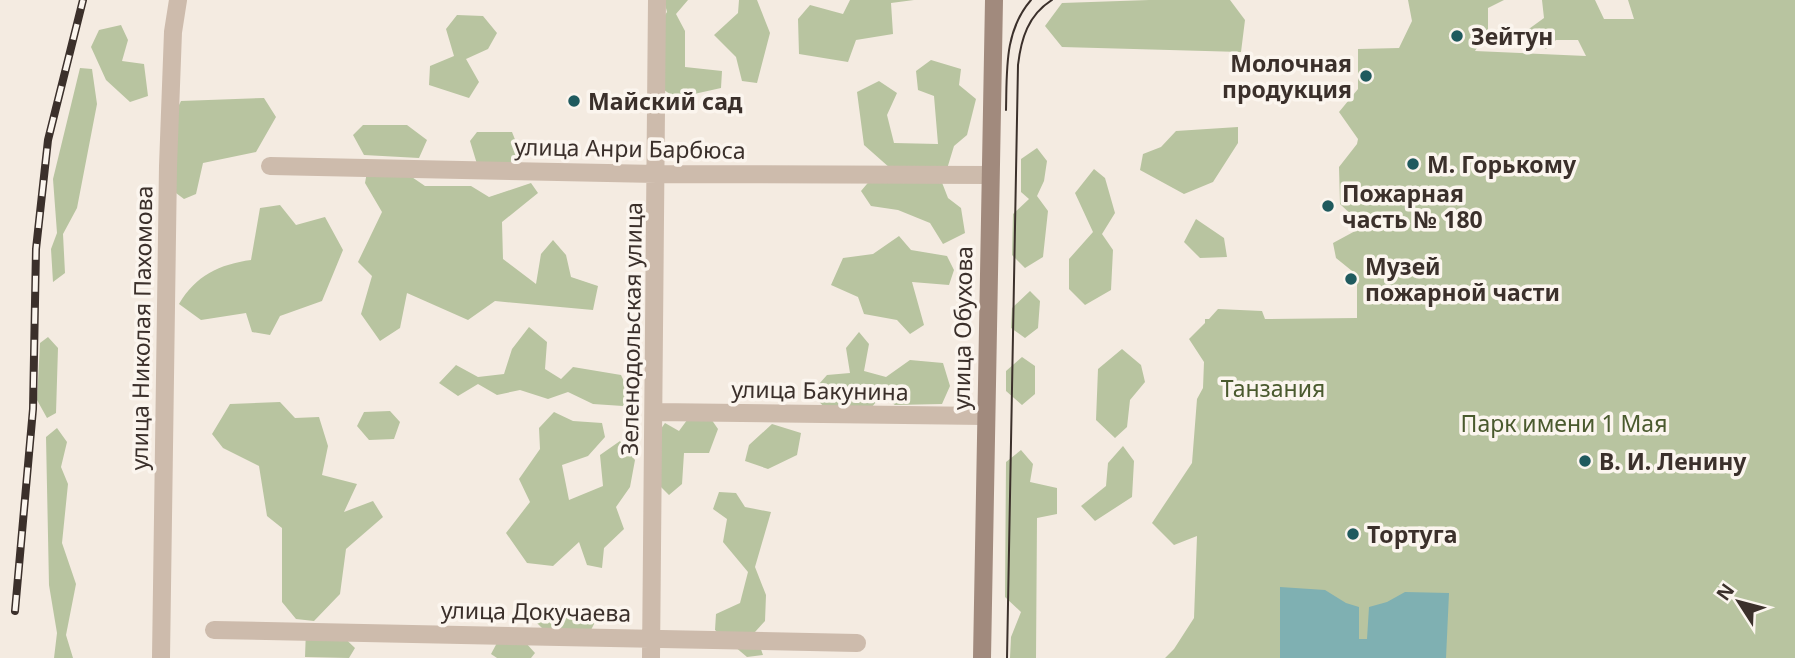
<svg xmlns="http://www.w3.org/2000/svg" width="1795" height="658" viewBox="0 0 1795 658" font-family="'Noto Sans',sans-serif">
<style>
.green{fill:#b8c4a0}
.water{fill:#7fb0b2}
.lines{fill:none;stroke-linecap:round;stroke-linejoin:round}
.street{stroke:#cdbbac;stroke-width:18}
.secondary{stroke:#a18a7d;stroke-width:18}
.tram{stroke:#3b302b;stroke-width:2}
.rail-casing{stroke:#3b302b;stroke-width:8}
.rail{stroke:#fbf5ee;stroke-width:5;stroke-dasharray:16;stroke-linecap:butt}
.poi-dot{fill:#1f5a5e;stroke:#fbf5ee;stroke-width:2.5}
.labels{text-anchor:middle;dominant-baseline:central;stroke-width:7;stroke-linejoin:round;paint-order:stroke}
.poi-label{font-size:23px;font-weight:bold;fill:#3b302b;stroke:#fbf5ee;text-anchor:start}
.street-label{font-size:23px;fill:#3b302b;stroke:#fbf5ee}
.park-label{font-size:23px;fill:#4a5a2e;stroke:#fbf5ee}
</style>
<rect width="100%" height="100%" fill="#f4ebe1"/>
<path class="green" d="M664,0H688L676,14L685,31V67L722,71L721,88L676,98L661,88L659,24L667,12Z
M739,0H757L770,33L757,83L742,81L736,57L714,35L738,13Z
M850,0H914L891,3L893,34L856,40L848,62L799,54L798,19L810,5L843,14Z
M1149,0H1230L1245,20L1241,52L1062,47L1045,26L1062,3Z
M1408,0H1504L1488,8V31L1475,51L1586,56L1578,40H1556L1546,49L1522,34L1544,18L1542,0H1595L1604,19H1634L1628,0H1795V658H1165L1174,649L1194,618L1197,536L1174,545L1152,523L1192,463L1197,399L1203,388L1204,362L1189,339L1205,323V319H1209L1218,309L1262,311L1265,319L1357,318V275L1336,258L1333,243L1357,230V220L1340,204L1339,167L1357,144L1358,139L1339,112L1358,89V49L1399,48L1412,21Z
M457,15L483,16L497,33L488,49L466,59L479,82L469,98L429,85L430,66L454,56L446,29Z
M121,25L128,40L122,61L144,64L148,96L130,102L106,80L91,47L99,30Z
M931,60L961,69L959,85L976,99L967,135L954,146L947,169L890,168L864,145L857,92L879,81L897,93L887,115L894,143L938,144L934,96L918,90L916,71Z
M80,68L92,69L97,104L77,208L63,234L65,273L53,282L51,249L57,233L53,179Z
M264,98L276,117L256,152L203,163L196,194L184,199L176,193L174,115L181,101Z
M363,125H407L427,140L419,158L364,155L353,135Z
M1238,127V143L1213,182L1184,194L1140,170L1143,154L1161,147L1176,131Z
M477,132H512L520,152L511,167L477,164L470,141Z
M1037,148L1047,161L1044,181L1037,196L1048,211L1043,257L1025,268L1012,255L1013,214L1029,199L1021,192V159Z
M1094,169L1105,178L1115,213L1102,234L1113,250L1111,290L1085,305L1069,289V259L1093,232L1075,193Z
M403,171L425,186H471L489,197L531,183L538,193L502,222L503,259L536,284L541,254L553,240L566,255L571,277L598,286L593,310L495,301L468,320L407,293L400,328L380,341L361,314L372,276L358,262L382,212L365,183L367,172Z
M872,178L941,180L948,198L961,208L965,233L943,244L930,223L898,210L871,206L861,191Z
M280,205L296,225L325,217L343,250L322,301L280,316L270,335L252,332L246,313L201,320L179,304C195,276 220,264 251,260L260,208Z
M1196,219L1224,238L1227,257L1200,258L1184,242Z
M899,236L911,250L947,256L954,270L949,285L912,282L924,325L910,334L897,320L864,314L858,297L831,285L843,258L873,254Z
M1030,291L1040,301L1038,328L1025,338L1011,328L1012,308Z
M529,327L547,342L545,369L561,379L573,367L621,375L629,392L623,406L593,404L568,392L548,399L520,390L497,395L478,384L458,396L439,383L456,365L478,377L504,374L512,349Z
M859,332L869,344L864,371L886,377L910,360L943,363L950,386L942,404L895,405L881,396L871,408H825L811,393L827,375L850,373L846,348Z
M48,337L58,348L56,413L47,418L37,400L40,343Z
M1122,349L1141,365L1145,382L1130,400L1127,427L1115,438L1096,420L1098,369Z
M1022,357L1035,366V394L1022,405L1006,391V371Z
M280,402L295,418L319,417L328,446L322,475L357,484L344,512L373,501L383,517L346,549L340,594L314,621L296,619L282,602V528L267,516L259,466L223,448L212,434L230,404Z
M390,411L400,422L394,439L369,440L357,426L364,412Z
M554,412L573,421L602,423L605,437L588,456L562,465L569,500L603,486L600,455L620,441L635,460L630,487L616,507L624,529L604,548L602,568L587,565L579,542L553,566L527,563L506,533L530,502L519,479L540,449L539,428Z
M690,416H709L718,429L709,453H684L682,484L669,495L660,486L658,433L665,423L679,431Z
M772,424L801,433L797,455L768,469L745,461L749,445Z
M57,428L67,442L61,467L68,484L62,543L76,584L66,635L73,658H54L57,633L49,585L46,437Z
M1123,446L1134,461L1132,497L1095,521L1081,506L1106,486L1108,463Z
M1021,450L1033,464L1030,482L1057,488V514L1037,518L1036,658H1010L1011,637L1021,612L1005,597L1006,462Z
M719,492L736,493L745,507L771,512L755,567L766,595L765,621L755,632L763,655L747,657L715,630L716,614L740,603L748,572L723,542L727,519L713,509Z
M544,606L589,609L595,622L589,634L547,633L535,621Z
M306,629H335L355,648L349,658L305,657Z
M498,641L525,642L535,653L531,658H497L491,654Z"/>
<path class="water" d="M1280,587L1325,590L1346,603L1359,607V639H1367L1369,607L1387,602L1405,592L1449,593L1446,658H1280Z"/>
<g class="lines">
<path class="street" d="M270,166L657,174L990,175
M654,412L985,416
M214,630L857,643
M161,658L168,166L173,32L178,0
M651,658L657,0"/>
<path class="secondary" d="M982,658L994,0"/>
<path class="tram" d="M1006,110C1007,71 1004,31 1031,0
M1007,658L1018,65C1021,39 1028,15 1052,0"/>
<g class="rail-casing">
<path id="rail" d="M15,611L33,409L36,249L48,140L83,0"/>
</g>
<use href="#rail" class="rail"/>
</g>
<g class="poi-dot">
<circle cx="1457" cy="36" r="7"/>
<circle cx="1366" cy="76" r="7"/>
<circle cx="574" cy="101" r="7"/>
<circle cx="1413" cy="164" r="7"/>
<circle cx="1328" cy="206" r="7"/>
<circle cx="1351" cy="279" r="7"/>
<circle cx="1585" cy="461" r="7"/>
<circle cx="1353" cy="534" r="7"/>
</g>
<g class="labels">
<g class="poi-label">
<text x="1471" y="36">Зейтун</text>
<text x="1352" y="63" text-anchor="end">Молочная<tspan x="1352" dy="26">продукция</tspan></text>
<text x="588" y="101">Майский сад</text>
<text x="1427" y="164">М. Горькому</text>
<text x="1342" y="193">Пожарная<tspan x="1342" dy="26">часть № 180</tspan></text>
<text x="1365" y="266">Музей<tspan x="1365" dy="26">пожарной части</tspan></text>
<text x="1599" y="461">В. И. Ленину</text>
<text x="1367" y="534">Тортуга</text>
</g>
<g class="street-label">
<text transform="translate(630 148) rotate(1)">улица Анри Барбюса</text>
<text transform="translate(141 328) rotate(-89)">улица Николая Пахомова</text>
<text transform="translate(962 328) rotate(-89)">улица Обухова</text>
<text transform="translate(631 329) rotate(-89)">Зеленодольская улица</text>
<text transform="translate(820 390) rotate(1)">улица Бакунина</text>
<text transform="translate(536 611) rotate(1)">улица Докучаева</text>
</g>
<g class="park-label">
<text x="1273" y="388">Танзания</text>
<text x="1564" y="423">Парк имени 1 Мая</text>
</g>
</g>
<g transform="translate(1739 602) rotate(306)" stroke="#fbf5ee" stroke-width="5" paint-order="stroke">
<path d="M0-5L12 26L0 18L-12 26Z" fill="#3b302b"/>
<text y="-10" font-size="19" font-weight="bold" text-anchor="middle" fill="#3b302b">N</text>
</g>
</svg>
